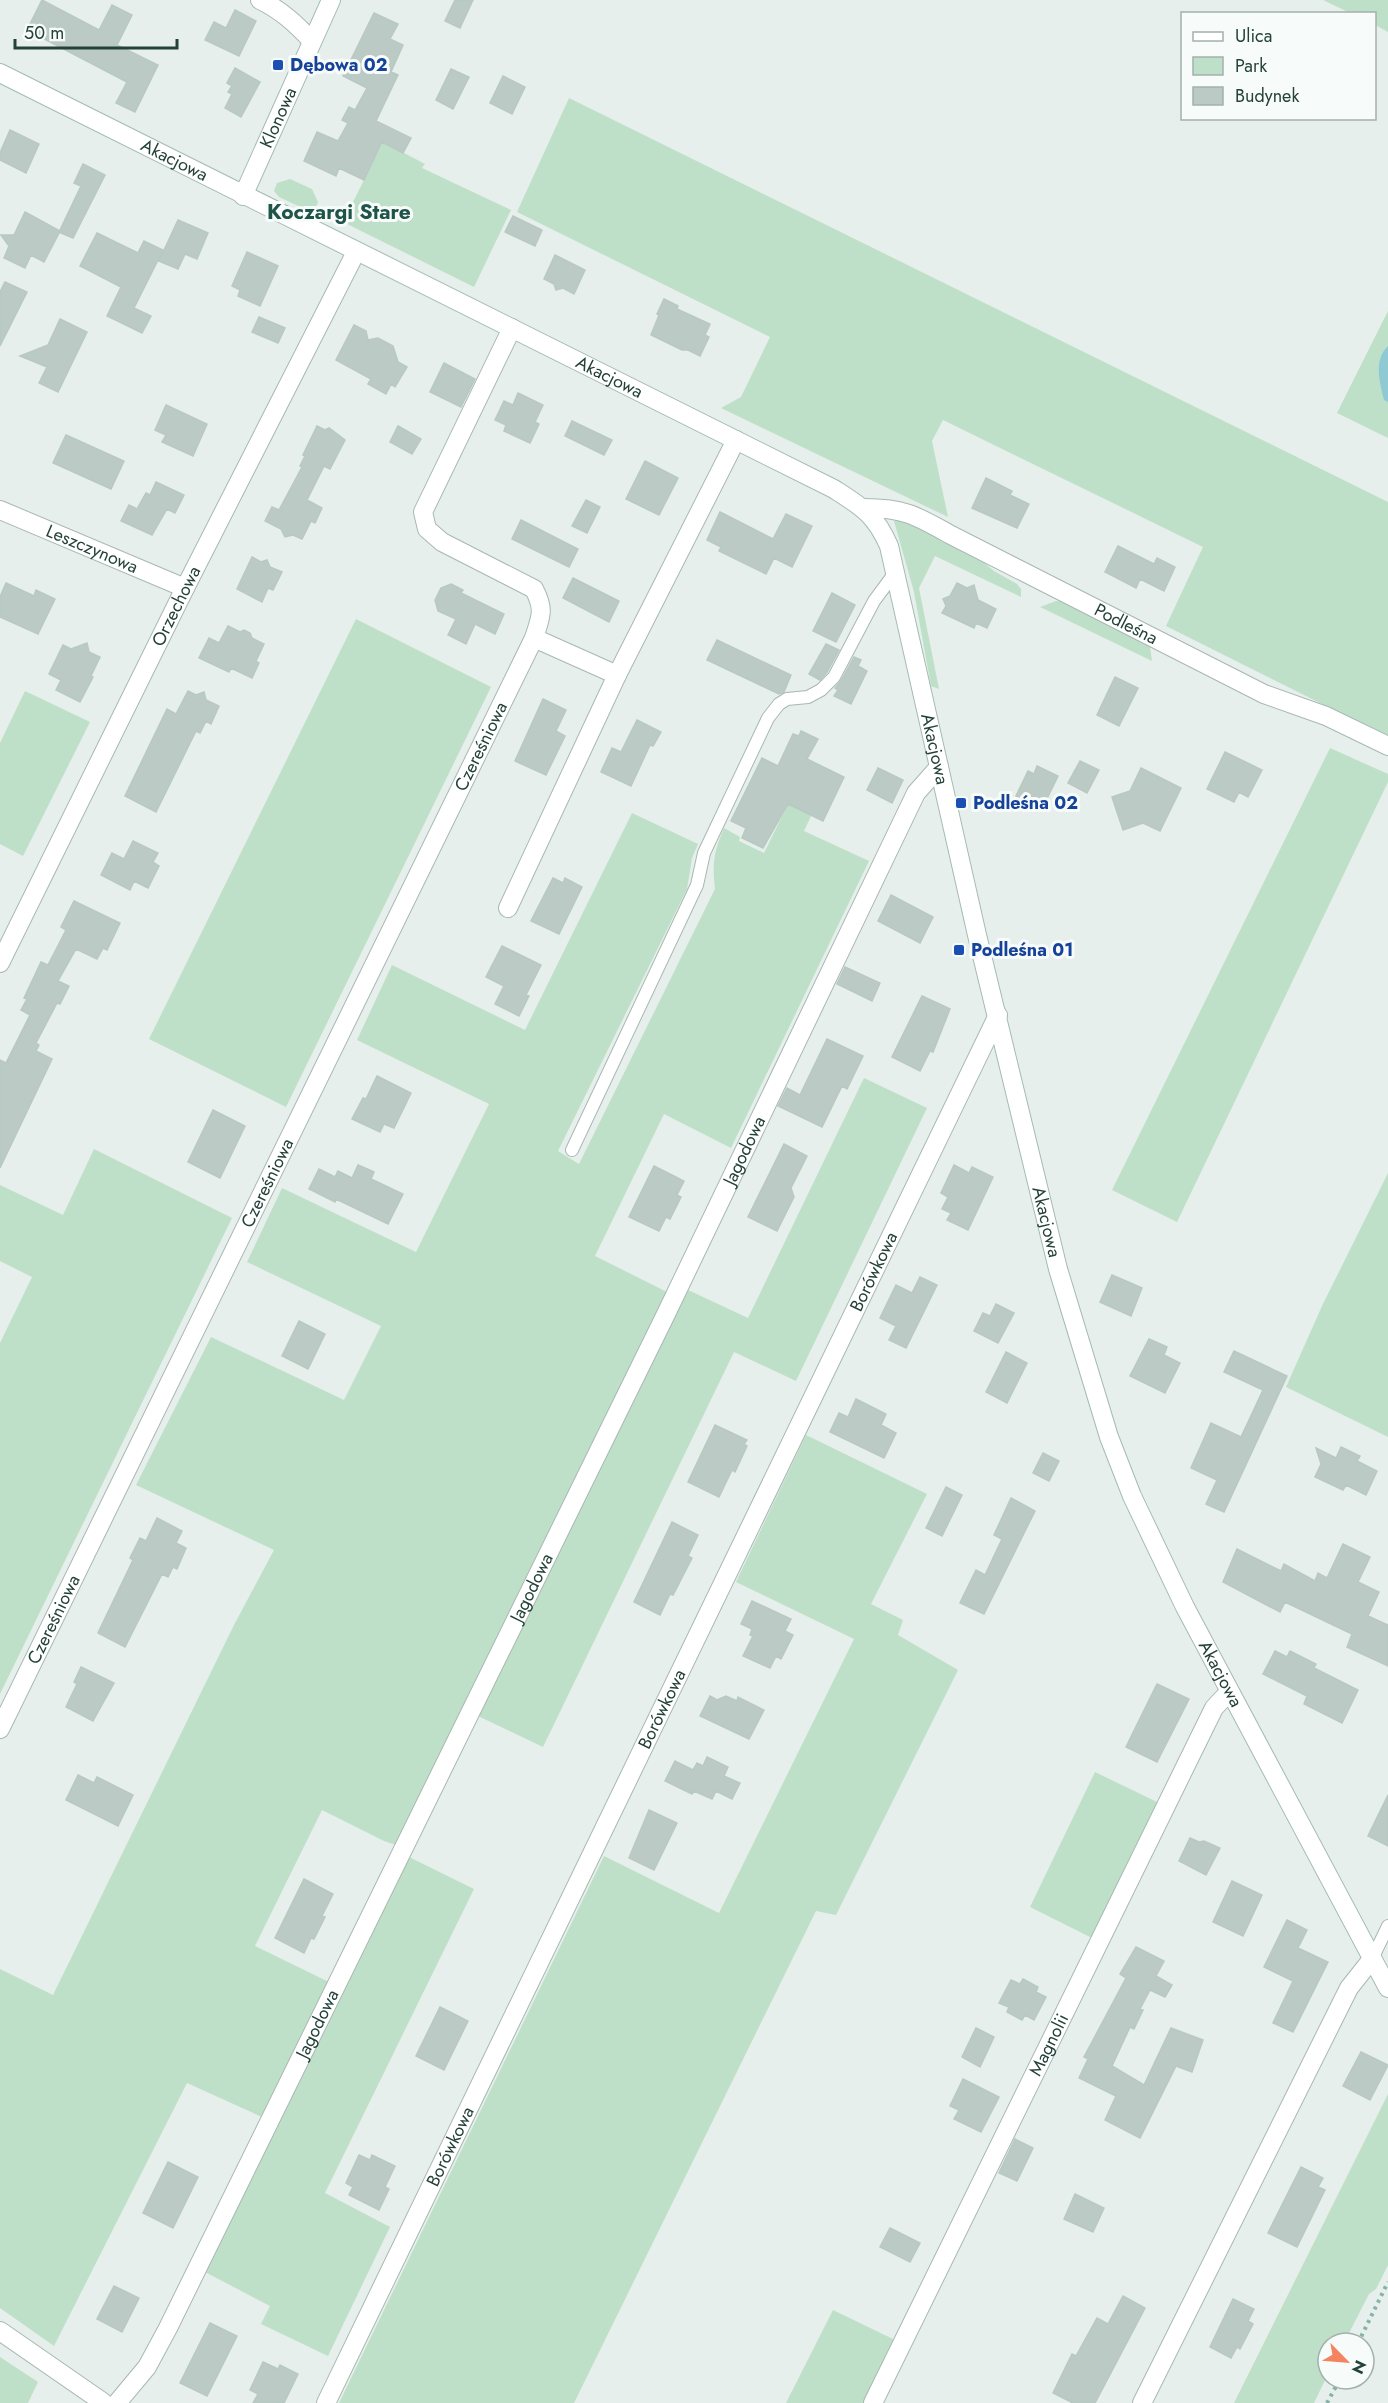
<svg xmlns="http://www.w3.org/2000/svg" width="1388" height="2403" viewBox="0 0 1388 2403" font-family="Jost,sans-serif">
<style>
.green{fill:#bfe0c8}
.water{fill:#8ec9d4}
.building{fill:#bbcac4;stroke:#b8c9c2;stroke-width:1.5}
.lines{fill:none;stroke-linecap:round;stroke-linejoin:round}
.lane-casing{stroke:#a8b8b2;stroke-width:14}
.street-casing{stroke:#a8b8b2;stroke-width:20}
.secondary-casing{stroke:#a4bbb3;stroke-width:20}
.path{stroke:#86b3a5;stroke-width:4;stroke-dasharray:3 4.5;stroke-linecap:butt}
.lane{stroke:#fff;stroke-width:12}
.street{stroke:#fff;stroke-width:18}
.secondary{stroke:#fff;stroke-width:18}
.transit-dot{fill:#1a4fb4;stroke:#f7fbf9;stroke-width:2}
.labels{text-anchor:middle;dominant-baseline:central;stroke-width:6;stroke-linejoin:round;paint-order:stroke}
.transit-label{font-size:18px;font-weight:bold;fill:#164399;stroke:#f7fbf9;text-anchor:start}
.street-label{font-size:18px;fill:#24423a;stroke:#f7fbf9}
.quarter-label{font-size:21px;font-weight:bold;fill:#1f5548;stroke:#f7fbf9}
</style>
<rect width="100%" height="100%" fill="#e6efeb"/>
<path class="green" d="M1323,0H1388V32L1375,25L1374,14L1350,13Z
M569,98L1388,502V737L1166,626L1203,547L943,420L932,441L948,517L721,408L741,397L770,337L517,212Z
M383,142L425,164L422,168L511,210L474,287L343,222Z
M290,179L312,189L318,202L315,209L311,212L279,197L274,191L277,183Z
M1388,311V438L1337,413Z
M897,519L907,520L976,556L994,571L1017,584L1021,589V597L935,556L919,588L939,689L931,686L914,592L894,521Z
M1056,601L1069,602L1141,640L1150,647L1152,661L1040,607Z
M356,619L491,687L286,1107L149,1039Z
M25,691L90,722L23,856L0,844V743Z
M1330,748L1388,774V782L1177,1222L1112,1190Z
M789,802L812,814L804,831L869,861L731,1148L664,1114L595,1256L669,1293L399,1846L384,1841L322,1810L255,1946L329,1982L264,2118L187,2083L54,2346L0,2308V1969L53,1995L234,1625L274,1550L136,1485L211,1337L344,1400L381,1326L247,1262L282,1188L416,1252L489,1104L357,1040L392,965L525,1030L632,813L698,844L692,858L687,889L558,1151L579,1164L715,889C712,862 714,852 724,828L740,837L739,841L764,853Z
M864,1078L927,1108L796,1381L734,1352L543,1747L476,1715L686,1289L748,1318Z
M94,1149L232,1218L0,1694V1343L32,1277L0,1261V1185L63,1215Z
M1388,1173V1437L1286,1387L1322,1306Z
M806,1435L927,1494L871,1604L903,1620L898,1635L958,1670L836,1915L816,1911L574,2403H339L604,1856L719,1913L854,1639L736,1582Z
M1095,1772L1159,1803L1092,1938L1030,1907Z
M409,1857L474,1889L325,2193L390,2227L328,2356L261,2324L270,2306L205,2272Z
M1388,2094V2265L1376,2289L1369,2294L1344,2343H1328V2374L1314,2403H1234Z
M833,2310L895,2340L864,2403H786Z
M0,2357L38,2382L28,2403H0Z"/>
<path class="water" d="M1388,346V402L1384,400C1380,383 1373,360 1388,346Z"/>
<path class="building" d="M42,0L99,30L112,5L132,15L117,45L158,65L135,112L116,103L127,82L27,30Z
M455,0H473L460,28L445,21Z
M235,10L256,21L239,56L205,40L214,22L226,28Z
M374,13L398,24L390,39L403,45L391,72L398,75L376,121L411,138L403,153L382,142L364,180L339,168L336,176L304,161L317,132L338,141L348,123L342,120L349,107L355,110L367,88L343,76Z
M235,68L260,82L241,117L225,108L232,94L228,92L232,86L227,83Z
M451,69L469,77L453,109L436,100Z
M503,76L525,87L512,114L490,103Z
M10,130L39,144L26,173L0,160V153Z
M83,164L105,175L73,238L59,232L81,186L74,183Z
M25,212L60,231L44,262L31,255L25,268L4,258L9,246L1,235H14Z
M513,216L542,230L535,246L505,232Z
M178,220L208,233L197,259L185,254L178,269L159,261Z
M97,233L138,253L144,241L163,250L134,308L151,316L142,333L107,316L121,287L80,266Z
M247,252L278,266L260,306L238,296L240,290L232,286Z
M555,255L585,270L574,294L563,288L556,290L554,284L544,279Z
M5,282L27,292L0,346V292Z
M664,299L678,306L677,309L710,324L705,335L709,337L700,356L688,350H682L651,335L659,315L657,314Z
M259,317L285,328L278,343L252,332Z
M60,319L87,332L58,392L39,383L47,367L20,356L48,345Z
M354,325L366,331L368,340L378,338L393,346L398,362L407,367L395,387L391,384L386,394L368,384L371,379L336,360Z
M444,363L475,379L461,407L430,392Z
M518,393L543,405L535,422L539,424L530,443L504,431L506,425L495,420L504,401L513,405Z
M166,405L207,424L193,456L162,442L166,435L155,430Z
M572,421L612,440L604,455L565,436Z
M317,426L325,430L329,428L345,440L330,469L324,466L307,500L322,508L315,523L311,521L302,539L293,535L285,537L281,529L265,521L272,507L279,510L302,467L300,466L305,456L303,455Z
M398,426L421,439L412,454L390,442Z
M66,435L124,461L111,489L53,463Z
M645,461L678,478L659,515L626,499Z
M986,478L1012,491L1010,495L1029,504L1017,528L972,508Z
M156,482L184,495L175,513L167,509L152,535L121,521L129,505L137,509L146,493L150,495Z
M586,500L600,507L587,533L572,526Z
M720,512L773,539L786,514L812,526L792,567L774,558L766,574L719,551L721,547L707,540Z
M521,520L578,549L569,567L512,539Z
M1118,546L1154,564L1157,558L1175,567L1164,591L1140,579L1136,588L1105,572Z
M252,557L261,562L267,560L270,567L282,572L273,590L268,588L262,602L237,589Z
M573,578L619,601L609,622L563,598Z
M6,583L34,596L36,590L55,599L38,634L0,617V597Z
M957,583L967,588L974,585L978,600L996,609L987,628L976,623L974,628L942,613L946,606L943,599L950,596Z
M451,584L463,590L461,593L504,614L495,634L475,624L466,644L448,635L456,619L438,611L435,600L441,588Z
M832,593L855,605L836,642L813,631Z
M228,626L240,632L244,630L250,633L252,638L264,644L256,661L259,663L252,678L231,668L229,672L199,658L209,638L219,643Z
M717,640L791,675L784,692L779,694L707,660Z
M87,643L89,652L100,657L91,676L93,677L80,702L56,690L61,680L49,674L63,645L71,649Z
M826,644L839,650L827,672L820,680L809,674Z
M854,657L861,660L858,666L867,671L851,704L834,696L838,690L835,688L841,681Z
M1115,677L1138,688L1119,726L1097,715Z
M188,691L196,695L204,692L206,700L219,706L211,724L206,721L200,733L196,731L156,812L125,796L167,709L176,714Z
M543,699L566,710L556,731L565,736L546,775L515,761Z
M637,720L661,732L653,746L650,745L631,786L601,772L612,748L621,752Z
M801,731L818,739L807,759L844,777L823,821L788,804L763,848L742,838L746,828L731,821L762,758L778,766L793,734L799,736Z
M1225,752L1262,770L1248,797L1239,792L1234,802L1207,789Z
M1080,761L1099,770L1087,793L1068,783Z
M1037,766L1058,776L1042,809L1016,796L1028,771L1034,774Z
M878,768L903,780L892,803L867,790Z
M1141,768L1181,788L1160,831L1143,823L1123,830L1112,797L1130,791Z
M133,841L158,853L153,862L159,866L148,888L134,881L130,890L101,875L112,853L124,859Z
M553,878L563,883L565,878L582,887L559,934L531,921Z
M891,895L933,917L920,943L878,921Z
M74,901L120,923L107,950L103,948L97,959L76,949L58,981L69,986L60,1004L57,1003L36,1043L39,1045L36,1051L52,1059L0,1168V1060L6,1063L30,1015L21,1010L27,999L24,998L41,962L48,965L66,930L61,927Z
M502,946L541,965L526,995L529,996L519,1016L495,1004L504,986L486,977Z
M845,967L880,983L872,1001L837,984Z
M922,996L950,1009L933,1052L930,1051L920,1071L892,1057Z
M827,1039L863,1056L847,1089L842,1086L822,1127L778,1106L787,1088L800,1095Z
M377,1076L411,1093L394,1128L384,1124L380,1132L352,1119L363,1098L366,1099Z
M213,1110L245,1126L220,1178L188,1162Z
M784,1144L807,1156L791,1188L794,1197L777,1231L748,1217Z
M358,1165L374,1172L371,1179L403,1194L388,1224L336,1199L335,1202L309,1189L319,1169L335,1177L338,1171L352,1178Z
M954,1165L969,1173L972,1167L993,1177L968,1230L947,1220L951,1213L942,1209L948,1197L941,1193Z
M654,1166L684,1181L677,1195L681,1197L670,1219L666,1217L659,1231L629,1217Z
M1112,1275L1142,1288L1131,1316L1100,1302Z
M920,1277L937,1285L906,1348L889,1340L896,1326L880,1318L896,1285L912,1293Z
M996,1304L1014,1313L998,1343L974,1331L983,1313L990,1316Z
M299,1321L325,1334L308,1369L282,1356Z
M1149,1339L1167,1347L1164,1355L1180,1363L1165,1393L1130,1376Z
M1234,1351L1287,1376L1224,1512L1206,1504L1217,1480L1191,1468L1211,1423L1241,1437L1263,1390L1224,1372Z
M1006,1352L1027,1363L1007,1403L986,1392Z
M856,1399L886,1414L881,1425L896,1433L884,1458L830,1432L839,1413L848,1417Z
M715,1425L747,1440L744,1444L747,1446L735,1472L732,1470L719,1497L688,1482Z
M1341,1447L1360,1456L1357,1461L1377,1471L1366,1495L1346,1485L1343,1490L1315,1477L1321,1464L1316,1448L1336,1458Z
M1043,1453L1059,1461L1049,1481L1033,1473Z
M946,1487L962,1495L942,1536L926,1528Z
M1011,1498L1035,1511L984,1614L960,1603L976,1570L985,1575L1002,1539L994,1535Z
M157,1518L182,1531L176,1543L186,1548L177,1569L173,1567L168,1577L162,1574L125,1647L98,1633L133,1560L130,1558L140,1538L146,1541Z
M672,1522L698,1535L688,1556L692,1558L673,1595L670,1594L660,1615L634,1602Z
M1343,1544L1370,1557L1358,1582L1379,1592L1368,1616L1388,1625V1666L1347,1647L1352,1634L1285,1602L1280,1612L1223,1582L1237,1549L1281,1571L1284,1564L1315,1581L1318,1573L1327,1578Z
M752,1601L791,1619L785,1631L793,1635L781,1659L776,1656L770,1668L743,1656L753,1636L750,1635L752,1629L741,1624Z
M1275,1651L1287,1657L1290,1651L1316,1664L1314,1668L1358,1690L1342,1723L1304,1704L1307,1696L1263,1674Z
M81,1667L114,1683L93,1721L66,1707L77,1684L74,1682Z
M1157,1684L1189,1699L1157,1762L1126,1747Z
M710,1696L717,1700L726,1696L737,1701L738,1697L764,1710L749,1739L700,1716Z
M707,1757L728,1767L724,1776L740,1783L732,1799L716,1791L712,1799L694,1791L692,1794L665,1781L675,1761L693,1770L697,1763L703,1766Z
M78,1775L94,1783L97,1777L133,1795L118,1826L66,1800Z
M1388,1795V1846L1368,1836Z
M649,1810L677,1823L654,1870L629,1858Z
M1190,1838L1199,1842L1204,1841L1220,1848L1206,1875L1179,1861Z
M304,1879L333,1894L322,1916L325,1917L314,1939L311,1938L304,1953L275,1938Z
M1232,1881L1262,1895L1243,1936L1213,1922Z
M1287,1920L1307,1930L1298,1948L1328,1962L1293,2032L1273,2023L1293,1981L1264,1967Z
M1136,1947L1164,1961L1156,1976L1172,1985L1165,1997L1150,1990L1140,2009L1143,2010L1134,2029L1130,2027L1112,2066L1144,2085L1171,2028L1203,2040L1192,2072L1176,2066L1140,2138L1105,2120L1116,2096L1079,2078L1088,2059L1084,2057L1126,1978L1120,1974Z
M1023,1979L1038,1987L1036,1992L1046,1997L1034,2020L1025,2015L1022,2020L1007,2012L1009,2007L999,2003L1011,1980L1020,1984Z
M440,2007L468,2021L444,2070L416,2056Z
M976,2028L994,2037L980,2067L962,2057Z
M1361,2052L1388,2065L1370,2100L1343,2086Z
M963,2079L999,2097L981,2132L954,2119L959,2110L950,2106Z
M1015,2139L1033,2148L1017,2181L999,2173Z
M359,2155L370,2160L372,2155L395,2166L385,2187L389,2189L379,2210L349,2195L353,2187L346,2183Z
M168,2162L198,2177L173,2228L143,2213Z
M1301,2167L1323,2178L1318,2187L1325,2190L1297,2247L1268,2233Z
M1075,2194L1104,2208L1093,2232L1064,2219Z
M890,2228L920,2243L910,2262L880,2247Z
M114,2286L139,2298L122,2332L97,2319Z
M1123,2296L1145,2308L1095,2403H1073L1053,2393L1072,2354L1076,2356L1097,2318L1108,2324Z
M1233,2299L1254,2309L1248,2321L1253,2324L1240,2349L1237,2347L1231,2358L1210,2347Z
M210,2323L237,2336L207,2396L180,2383Z
M263,2362L278,2369L280,2365L298,2374L284,2403H253L258,2394L250,2390Z"/>
<g class="lines">
<g class="lane-casing">
<path id="lane" d="M572,1150L697,885L704,853L768,718L779,704L787,699L808,697L821,690L834,677L874,601L894,574
M1372,1959L1388,1926"/>
</g>
<g class="street-casing">
<g id="street">
<path d="M260,0C281,10 296,24 312,41"/>
<path d="M512,328L423,512L427,529L442,542L534,589C545,610 541,616 534,638"/>
<path id="s1" d="M865,508C905,508 917,516 951,535L1264,694L1326,716L1388,746"/>
<path id="s2" d="M0,510L185,588"/>
<path d="M508,908L617,675"/>
<path id="s3" d="M0,963L185,588L356,252"/>
<path id="s4" d="M0,1729L534,638L617,675L736,440"/>
<path d="M0,2331L104,2403"/>
<path id="s5" d="M117,2403L147,2367L168,2328L666,1314L916,793L939,767"/>
<path id="s6" d="M326,2403L998,1015"/>
<path id="s7" d="M873,2403L1214,1708L1229,1692"/>
<path d="M1142,2403L1349,1988L1372,1959"/>
</g>
</g>
<g class="secondary-casing">
<g id="secondary">
<path id="s8" d="M0,73L834,489C862,507 875,514 889,546L977,935L1058,1269L1109,1437L1132,1496L1185,1607L1388,1988"/>
<path id="s9" d="M243,196L331,0"/>
</g>
</g>
<path class="path" d="M1358,2343L1388,2282
M1327,2403L1340,2379"/>
<use href="#lane" class="lane"/>
<use href="#street" class="street"/>
<use href="#secondary" class="secondary"/>
</g>
<g class="transit-dot">
<rect x="272" y="59" width="12" height="12" rx="3"/>
<rect x="955" y="797" width="12" height="12" rx="3"/>
<rect x="953" y="944" width="12" height="12" rx="3"/>
</g>
<g class="labels">
<g class="transit-label">
<text x="290" y="65">Dębowa 02</text>
<text x="973" y="803">Podleśna 02</text>
<text x="971" y="950">Podleśna 01</text>
</g>
<g class="street-label">
<text stroke="none"><textPath href="#s9" startOffset="86">Klonowa</textPath></text>
<text stroke="none"><textPath href="#s8" startOffset="195">Akacjowa</textPath></text>
<text stroke="none"><textPath href="#s8" startOffset="681">Akacjowa</textPath></text>
<text stroke="none"><textPath href="#s2" startOffset="100">Leszczynowa</textPath></text>
<text stroke="none"><textPath href="#s3" startOffset="398">Orzechowa</textPath></text>
<text stroke="none"><textPath href="#s1" startOffset="288">Podleśna</textPath></text>
<text stroke="none"><textPath href="#s4" startOffset="1094">Czereśniowa</textPath></text>
<text stroke="none"><textPath href="#s8" startOffset="1221">Akacjowa</textPath></text>
<text stroke="none"><textPath href="#s5" startOffset="1402">Jagodowa</textPath></text>
<text stroke="none"><textPath href="#s4" startOffset="608">Czereśniowa</textPath></text>
<text stroke="none"><textPath href="#s8" startOffset="1707">Akacjowa</textPath></text>
<text stroke="none"><textPath href="#s6" startOffset="1257">Borówkowa</textPath></text>
<text stroke="none"><textPath href="#s5" startOffset="916">Jagodowa</textPath></text>
<text stroke="none"><textPath href="#s4" startOffset="122">Czereśniowa</textPath></text>
<text stroke="none"><textPath href="#s8" startOffset="2193">Akacjowa</textPath></text>
<text stroke="none"><textPath href="#s6" startOffset="771">Borówkowa</textPath></text>
<text stroke="none"><textPath href="#s5" startOffset="430">Jagodowa</textPath></text>
<text stroke="none"><textPath href="#s7" startOffset="399">Magnolii</textPath></text>
<text stroke="none"><textPath href="#s6" startOffset="285">Borówkowa</textPath></text>
</g>
<g class="quarter-label">
<text x="339" y="212">Koczargi Stare</text>
</g>
</g>
<rect x="1181" y="12" width="195" height="108" fill="#f7fbf9" stroke="#a3b1ad" stroke-width="1.5"/>
<rect x="1193" y="32" width="30" height="9" fill="#ffffff" stroke="#a3b1ad" stroke-width="1.5"/>
<text x="1235" y="42" font-size="18" fill="#24423a">Ulica</text>
<rect x="1193" y="57" width="30" height="18" fill="#bfe0c8" stroke="#a3b1ad" stroke-width="1.5"/>
<text x="1235" y="72" font-size="18" fill="#24423a">Park</text>
<rect x="1193" y="87" width="30" height="18" fill="#bbcac4" stroke="#a3b1ad" stroke-width="1.5"/>
<text x="1235" y="102" font-size="18" fill="#24423a">Budynek</text>
<g transform="translate(1346 2361) rotate(115)"><circle r="28" fill="#f7fbf9" stroke="#a3b1ad" stroke-width="1.5"/>
<path d="M0-4.5L10 22L0 15L-10 22Z" fill="#f4845f"/>
<text y="-9" font-size="16" font-weight="bold" text-anchor="middle" fill="#24423a">N</text>
</g>
<path d="M15 39v9h162v-9" fill="none" stroke="#24423a" stroke-width="3"/>
<text x="24" y="39" font-size="18" fill="#24423a" stroke="#f7fbf9" stroke-width="4.5" paint-order="stroke">50 m</text>
</svg>
